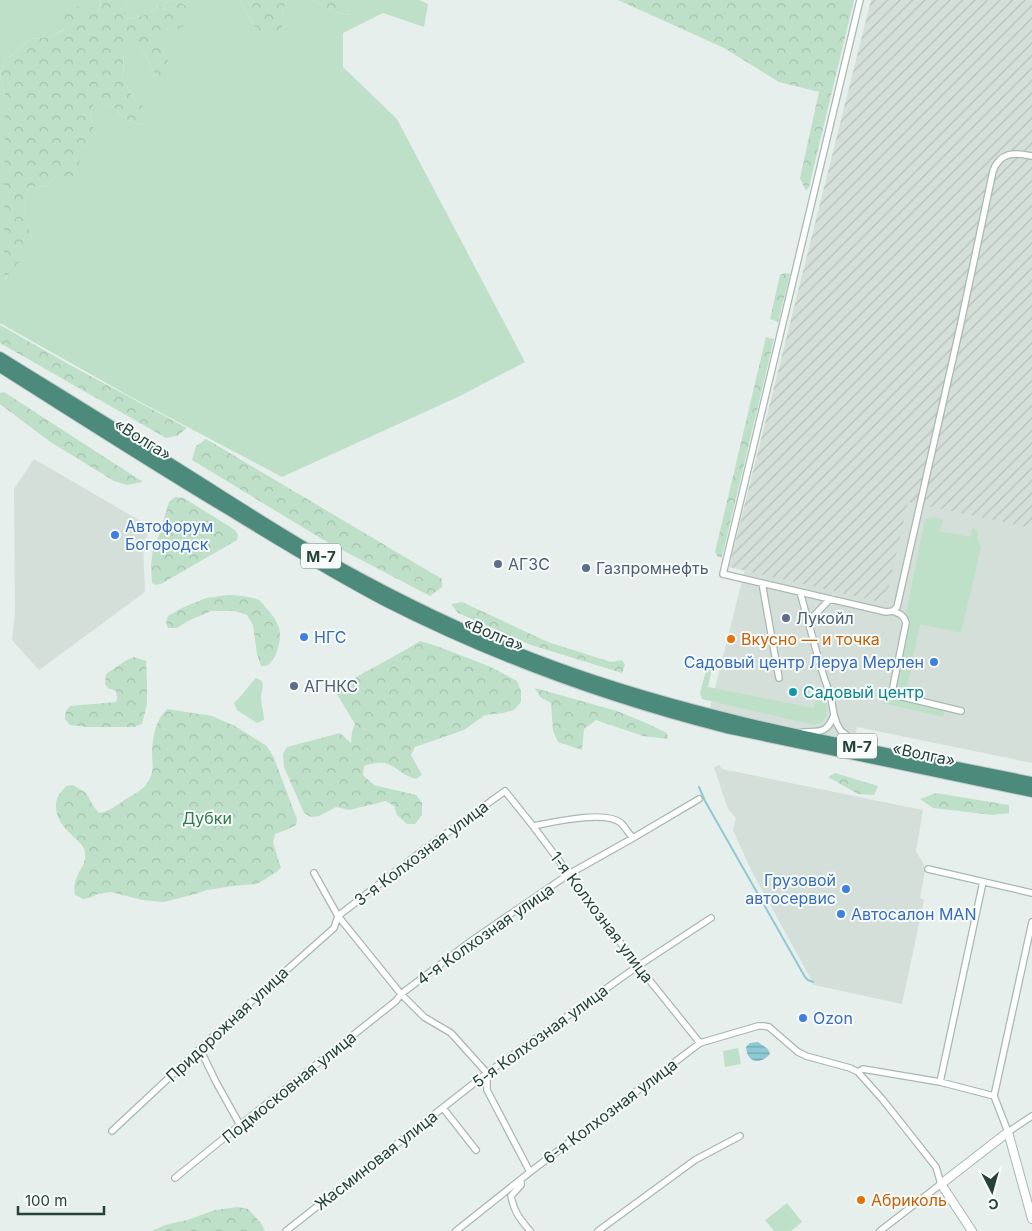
<svg xmlns="http://www.w3.org/2000/svg" width="1032" height="1231" viewBox="0 0 1032 1231" font-family="Inter,sans-serif">
<style>
.built{fill:#d4dfda}
.industrial{fill:url(#industrial-furrows)}
.green{fill:#bfe0c8}
.forest{fill:url(#forest-crowns)}
.water{fill:url(#water-rules)}
.lines{fill:none;stroke-linecap:round;stroke-linejoin:round}
.stream{stroke:#8ec9d4;stroke-width:2}
.minor-casing{stroke:#a8b8b2;stroke-width:8}
.tertiary-casing{stroke:#a8b8b2;stroke-width:10}
.trunk-casing{stroke:#c2cac8;stroke-width:12}
.minor{stroke:#fff;stroke-width:5.5}
.tertiary{stroke:#fff;stroke-width:8}
.trunk{stroke:#4c8a7c;stroke-width:10}
.shop-dot{fill:#3f7fe0;stroke:#f7fbf9;stroke-width:2}
.service-dot{fill:#5c6f8a;stroke:#f7fbf9;stroke-width:2}
.food-dot{fill:#e8710a;stroke:#f7fbf9;stroke-width:2}
.culture-dot{fill:#0f9aa8;stroke:#f7fbf9;stroke-width:2}
.labels{text-anchor:middle;dominant-baseline:central;stroke-width:4;stroke-linejoin:round;paint-order:stroke}
.shield{fill:#f7fbf9;stroke:#637a73;stroke-width:1}
.shield-label{font-size:15px;font-weight:bold;fill:#24423a}
.street-label{font-size:16px;fill:#24423a;stroke:#f7fbf9}
.shop-label{font-size:16px;fill:#366cbe;stroke:#f7fbf9;text-anchor:start}
.service-label{font-size:16px;fill:#4e5e75;stroke:#f7fbf9;text-anchor:start}
.food-label{font-size:16px;fill:#c56008;stroke:#f7fbf9;text-anchor:start}
.culture-label{font-size:16px;fill:#0d838f;stroke:#f7fbf9;text-anchor:start}
.park-label{font-size:16px;fill:#2d7a4b;stroke:#f7fbf9}
</style>
<defs>
<pattern id="industrial-furrows" width="10" height="10" patternUnits="userSpaceOnUse" patternTransform="scale(1.25)"><rect width="10" height="10" fill="#d4dfda"/><path d="M-1 1l2-2M0 10L10 0M9 11l2-2" fill="none" stroke="#b6c1bc"/></pattern>
<pattern id="forest-crowns" width="20" height="18" patternUnits="userSpaceOnUse" patternTransform="scale(1.25)"><rect width="20" height="18" fill="#bfe0c8"/><path d="M2 6a3 3 0 1 1 6 0M12 15a3 3 0 1 1 6 0" fill="none" stroke="#a4c1ad"/></pattern>
<pattern id="water-rules" width="6" height="5" patternUnits="userSpaceOnUse" patternTransform="scale(1.25)"><rect width="6" height="5" fill="#8ec9d4"/><path d="M0 2.5h6" fill="none" stroke="#74a5ad"/></pattern>
</defs>
<rect width="100%" height="100%" fill="#e6efeb"/>
<path class="built" d="M1032,5V763L857,727L854,743L709,712L772,462Z
M34,459L144,523L150,529L143,545L145,592L39,670L12,640L15,612L14,489Z
M719,765L722,769L923,810L916,851L923,863L925,871L920,898L924,900L902,1004L814,985L751,870L733,830L736,818L728,809L714,767Z"/>
<path class="industrial" d="M871,0H1032V528L908,502L885,603L729,567Z"/>
<path class="green" d="M0,0H99L101,2L97,13L49,37L31,39L4,61L0,77Z
M127,0H172L142,16L125,19Z
M174,0H240L253,24L282,33V16L286,0H312L334,12L351,15V0H419L428,4L424,27L383,13L343,33V67L397,119L525,362L460,396L282,477L131,397L0,323V77L5,93V280L32,237C22,215 22,209 29,185L46,187L58,175L85,144L100,151L90,118L94,101L111,105L124,118L140,125L145,109L133,97L124,82L123,47L140,46L156,76L169,62L151,29L189,7Z
M934,517L943,520L940,531L970,537L972,528L977,530L978,540L981,547L961,633L920,624L906,693L898,691L897,687L910,620L906,613L925,519Z
M707,667L712,668L708,687L814,708L818,691L824,693C826,701 830,715 822,722C820,723 817,724 814,725L702,699L700,693Z
M256,678L262,681C264,690 261,691 261,698C261,705 264,712 264,720L257,723L237,710L234,703C243,695 248,686 256,678Z
M887,696L945,709L943,717L882,703L884,698H886Z
M738,1048L741,1064L725,1067L723,1051Z
M787,1203L802,1222L791,1231H774L765,1220Z"/>
<path class="forest" d="M99,0H127L126,19L142,16L172,0H174L189,7L185,26L168,32L152,30L169,62L174,79L156,76L140,46L123,48L124,82L133,97L146,109L140,125L124,118L111,105L94,102L90,118L101,152L85,144L75,177L58,175L46,187L29,186C22,208 23,216 32,237L26,254L4,280L5,93L0,77L4,61L31,39L49,37L64,30L57,16L69,4L97,13L101,2Z
M240,0H286L282,16V34L265,37L253,24Z
M312,0H351L352,15L334,12Z
M618,0H854L809,187L806,191L800,178L819,92L779,82L724,48Z
M785,273L790,274L778,322L770,319L780,275Z
M0,325L70,365L187,428L177,436L166,438L0,343Z
M766,337L774,339L722,557H718L715,552Z
M4,392L143,482L127,485L114,481L49,441L0,404V393Z
M206,439L442,579V587L430,596L327,542L192,460L196,446Z
M175,497L184,498L235,530L238,535L237,540L161,584L156,585L152,583L151,566L153,548L159,535L169,502Z
M228,595C235,595 253,597 259,600C262,602 265,607 267,609C282,625 283,636 275,656C271,663 269,667 261,666L257,654L253,625L247,615L235,611H211L188,621L177,628H168L166,622L168,616L182,608L206,598Z
M462,602L548,642L611,662L622,660L625,665L622,673L531,645L458,613L451,604Z
M420,641L434,645L491,667L517,681L521,691V702L514,710L503,713L485,715L464,730L415,747L411,755L422,775L416,779C392,772 394,756 364,766L363,775L374,785L416,795L422,803V815L415,824H407L397,815L394,806L386,801L349,810L336,807L319,816L311,817L304,813L284,767L283,754L287,747L340,733L351,743L352,732L355,724L335,691C361,672 392,659 420,641Z
M134,657L146,661L147,684V704L142,724L134,727H87L70,725L65,719L66,711L70,706L116,702L117,698L116,691L108,688L105,684L106,674L125,661Z
M535,688L617,711L646,723L667,733L668,739L643,736L596,720L584,729L582,750L558,742L553,731L551,703L540,697Z
M167,709L212,716L235,726L267,746L274,758L297,819L296,825L286,830L275,834L273,843L281,868L275,873L257,884L233,886L207,890L199,893L164,902L142,900L111,892L98,894L89,898L83,899L75,895C71,875 87,867 85,855C85,847 81,844 76,839C65,829 52,815 57,799C58,795 63,790 66,786L73,785L86,793L94,807L99,813C108,812 116,806 123,801C131,796 143,790 148,782C155,770 152,765 152,752C153,736 155,721 167,709Z
M835,773L878,786L874,795L858,794L828,777Z
M936,793L1009,805V813L992,815L933,808L920,799Z
M238,1207L248,1209L261,1223L265,1231H152L165,1225L187,1220L215,1210Z"/>
<path class="water" d="M758,1042L768,1049L770,1054C760,1065 747,1063 746,1047L750,1043Z"/>
<g class="lines">
<path class="stream" d="M699,787L705,801L805,977L808,980L813,982"/>
<g class="minor-casing">
<path id="minor" d="M860,0L723,574L886,612L893,611L897,607L960,327L993,171C1000,152 1014,152 1032,156
M762,583L779,678
M800,592L821,668L831,698L834,715L837,724L841,731L850,738L872,747
M893,611C900,614 904,615 906,623L893,687L895,692L899,696L961,711
M808,622L830,599
M803,732C820,731 827,734 834,715
M533,826C554,822 605,810 621,823C625,827 629,834 633,838
M928,869L1032,893
M314,873L338,916L401,994L424,1017L451,1033L487,1073V1090L530,1172
M200,1049L216,1082L240,1125
M858,1072L863,1069L940,1082L994,1096L1008,1132L1032,1116
M940,1082L983,882
M994,1096L1032,922
M443,1108L476,1150
M112,1131L235,1016L334,928L338,916L422,851L505,791L533,826L638,966L700,1043
M175,1178L240,1125L396,1001L401,994L474,939L569,874L633,838L699,799
M521,1180V1185L511,1196C514,1212 520,1219 530,1231
M286,1231L487,1073L638,966L711,918
M456,1231L530,1172L700,1043L758,1026H764L769,1027L798,1052L806,1056L850,1068L858,1072L883,1100L936,1167L941,1184L880,1231
M598,1231L695,1160L740,1136"/>
</g>
<g class="tertiary-casing">
<path id="tertiary" d="M972,1231L941,1184L1008,1132L1032,1219"/>
</g>
<g class="trunk-casing">
<path id="trunk" d="M0,357C58,393 116,428 173,465C218,493 262,522 308,549C386,594 469,635 553,666C708,723 871,749 1032,782
M0,367C76,415 152,464 229,510C281,542 332,573 385,601C493,656 608,698 726,728L1032,792"/>
</g>
<use href="#minor" class="minor"/>
<use href="#tertiary" class="tertiary"/>
<use href="#trunk" class="trunk"/>
</g>
<g class="shop-dot">
<circle cx="115" cy="535" r="5"/>
<circle cx="304" cy="637" r="5"/>
<circle cx="934" cy="662" r="5"/>
<circle cx="846" cy="889" r="5"/>
<circle cx="841" cy="914" r="5"/>
<circle cx="803" cy="1018" r="5"/>
</g>
<g class="service-dot">
<circle cx="498" cy="564" r="5"/>
<circle cx="586" cy="568" r="5"/>
<circle cx="786" cy="618" r="5"/>
<circle cx="294" cy="686" r="5"/>
</g>
<g class="food-dot">
<circle cx="731" cy="639" r="5"/>
<circle cx="861" cy="1200" r="5"/>
</g>
<circle class="culture-dot" cx="793" cy="692" r="5"/>
<g class="labels">
<g class="shield">
<rect x="301" y="543.5" width="40" height="25" rx="4"/>
<rect x="837" y="733.5" width="40" height="25" rx="4"/>
</g>
<g class="shield-label">
<text x="321" y="556">М-7</text>
<text x="857" y="746">М-7</text>
</g>
<g class="street-label">
<text transform="translate(143 439) rotate(32)">«Волга»</text>
<text transform="translate(494 634) rotate(23)">«Волга»</text>
<text transform="translate(924 754) rotate(12)">«Волга»</text>
<text transform="translate(421 853) rotate(-37)">3-я Колхозная улица</text>
<text transform="translate(602 917) rotate(53)">1-я Колхозная улица</text>
<text transform="translate(485 934) rotate(-35)">4-я Колхозная улица</text>
<text transform="translate(227 1024) rotate(-43)">Придорожная улица</text>
<text transform="translate(540 1036) rotate(-36)">5-я Колхозная улица</text>
<text transform="translate(289 1087) rotate(-39)">Подмосковная улица</text>
<text transform="translate(610 1111) rotate(-37)">6-я Колхозная улица</text>
<text transform="translate(376 1160) rotate(-38)">Жасминовая улица</text>
</g>
<g class="shop-label">
<text x="125" y="526">Автофорум<tspan x="125" dy="18">Богородск</tspan></text>
<text x="314" y="637">НГС</text>
<text x="924" y="662" text-anchor="end">Садовый центр Леруа Мерлен</text>
<text x="836" y="880" text-anchor="end">Грузовой<tspan x="836" dy="18">автосервис</tspan></text>
<text x="851" y="914">Автосалон MAN</text>
<text x="813" y="1018">Ozon</text>
</g>
<g class="service-label">
<text x="508" y="564">АГЗС</text>
<text x="596" y="568">Газпромнефть</text>
<text x="796" y="618">Лукойл</text>
<text x="304" y="686">АГНКС</text>
</g>
<g class="food-label">
<text x="741" y="639">Вкусно — и точка</text>
<text x="871" y="1200">Абриколь</text>
</g>
<g class="culture-label">
<text x="803" y="692">Садовый центр</text>
</g>
<g class="park-label">
<text x="207" y="818">Дубки</text>
</g>
</g>
<g transform="translate(992 1191) rotate(174)" stroke="#f7fbf9" stroke-width="4" paint-order="stroke">
<path d="M0-4L9 19L0 12L-9 19Z" fill="#24423a"/>
<text y="-8" font-size="14" font-weight="bold" text-anchor="middle" fill="#24423a">С</text>
</g>
<path d="M18 1206v8h86v-8" fill="none" stroke="#24423a" stroke-width="2.5"/>
<text x="25" y="1206" font-size="15" fill="#24423a" stroke="#f7fbf9" stroke-width="4" paint-order="stroke">100 m</text>
</svg>
